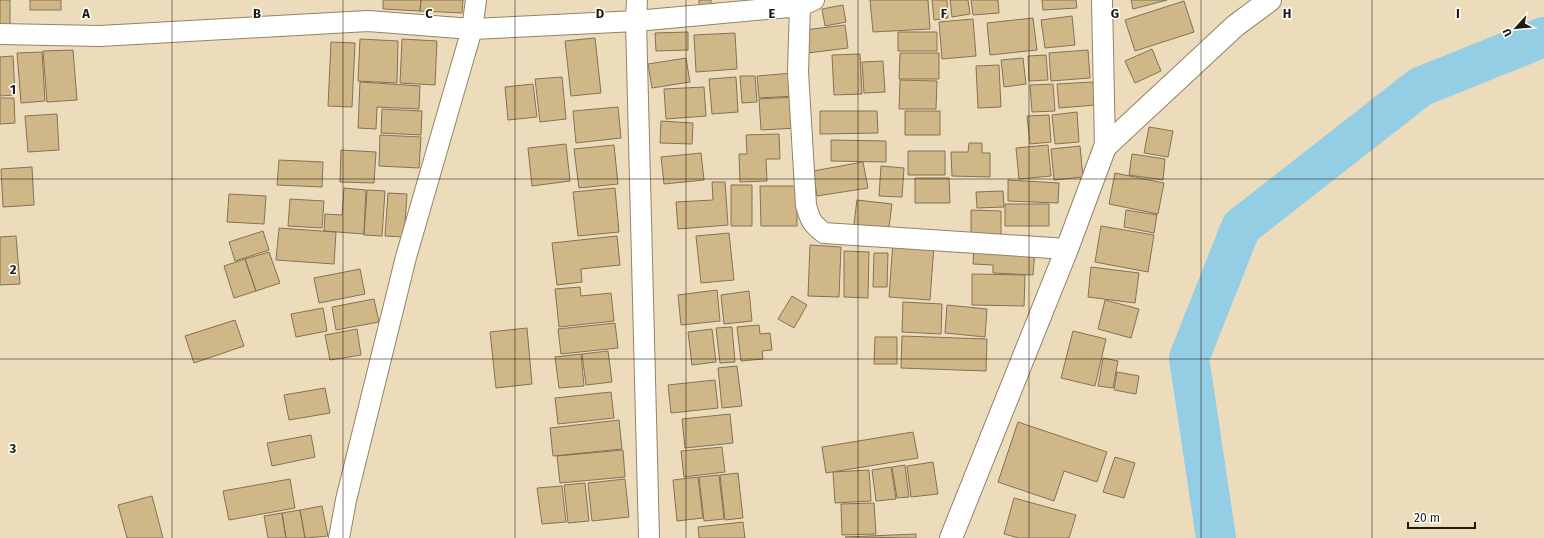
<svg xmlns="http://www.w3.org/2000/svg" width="1544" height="538" viewBox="0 0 1544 538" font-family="'Fira Sans',sans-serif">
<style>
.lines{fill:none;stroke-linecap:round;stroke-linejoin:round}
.river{stroke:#93cee5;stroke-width:40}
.building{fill:#d0b788;stroke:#827255}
.street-casing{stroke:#938365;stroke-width:22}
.secondary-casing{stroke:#938365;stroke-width:24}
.street{stroke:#fff;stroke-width:20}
.secondary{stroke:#fff;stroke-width:22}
.grid{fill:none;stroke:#201a0e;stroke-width:1;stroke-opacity:0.55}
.grid-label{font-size:13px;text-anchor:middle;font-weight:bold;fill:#201a0e;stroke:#fff;stroke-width:3;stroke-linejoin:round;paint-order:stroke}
</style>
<rect width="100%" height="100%" fill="#eddcbc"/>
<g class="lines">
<path class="river" d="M1216,538L1189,358L1241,227L1420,87L1544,37"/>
</g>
<path class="building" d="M0,0H10V28H0Z
M30,0H61V10H30Z
M383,0H421L420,11L383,9Z
M421,0H463L462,13L420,11Z
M699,0H711V6H699Z
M870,0H928L930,29L873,32Z
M932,0H947L948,18L934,20Z
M950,0H968L970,14L952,17Z
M971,0H998L999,13L973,15Z
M1042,0H1076L1077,8L1043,10Z
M1131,0H1167L1133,9Z
M1184,1L1194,32L1135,51L1125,20Z
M843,5L846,22L825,26L822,9Z
M1072,16L1075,45L1045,48L1041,20Z
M1033,18L1037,50L990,55L987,23Z
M973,19L976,56L942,59L939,22Z
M845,25L848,48L808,53L805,30Z
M688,32V50L656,51L655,33Z
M898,32H937V51H898Z
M735,33L737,69L696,72L694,35Z
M595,38L601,93L571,96L565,41Z
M360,39L398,41L397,83L358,81Z
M402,39L437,41L435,85L400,83Z
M331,42L355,43L352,107L328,106Z
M1152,49L1161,71L1135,83L1125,61Z
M73,50L77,100L47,102L43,51Z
M1088,50L1090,78L1051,81L1049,53Z
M42,52L45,101L21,103L17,53Z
M900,53H939V79H899Z
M860,54L862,94L834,95L832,55Z
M1046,55L1048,80L1029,81L1028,56Z
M13,56L15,95L0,96V57Z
M686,58L690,82L652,88L648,64Z
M1023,58L1026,84L1004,87L1001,60Z
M883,61L885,92L864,93L862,62Z
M999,65L1001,107L978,108L976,66Z
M793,73L795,96L759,98L757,76Z
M740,76H755L757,102L742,103Z
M562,77L566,119L540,122L535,79Z
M736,77L738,112L712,114L709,79Z
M900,80L937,81L936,109H899Z
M360,82L420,86L419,109L377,107L376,129L358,128Z
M1093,82L1095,105L1059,108L1057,84Z
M533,84L537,117L508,120L505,87Z
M1053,84L1055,111L1032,112L1030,85Z
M704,87L706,116L666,119L664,89Z
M795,97L797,128L761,130L759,99Z
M0,98H14L15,123L0,124Z
M618,107L621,138L576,143L573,111Z
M382,109L422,111L421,135L381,133Z
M820,111H877L878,133L820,134Z
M905,111H940V135H905Z
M1077,112L1079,142L1055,144L1052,115Z
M57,114L59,150L28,152L25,116Z
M1049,115L1051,142L1030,144L1027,116Z
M661,121L693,123L692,144L660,143Z
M1149,127L1173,131L1168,157L1144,153Z
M779,134L780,159H766L767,181L740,182L739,154H747L746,135Z
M380,135L421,137L419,168L379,166Z
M831,140L886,141V162L831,161Z
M969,143H982V153H990V177L952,176L951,152H968Z
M566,144L570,181L532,186L528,148Z
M614,145L618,184L579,188L574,149Z
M1048,145L1051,176L1019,179L1016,148Z
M1080,146L1083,177L1054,180L1051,149Z
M341,150L376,152L374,183L340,182Z
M908,151H945V175H908Z
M701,153L704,180L664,184L661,157Z
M1132,154L1165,159L1163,180L1129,175Z
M279,160L323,162L322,187L277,185Z
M863,162L868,188L817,196L813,171Z
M881,166L904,168L902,197L879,196Z
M32,167L34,205L3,207L1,169Z
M1115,173L1164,183L1158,214L1109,204Z
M915,178H949L950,203H915Z
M1008,180L1059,183L1058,203L1008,201Z
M712,182H725L728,225L678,229L676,202L713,200Z
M731,185H752V226H731Z
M760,186H797V226H761Z
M344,188L366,190L364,234L324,231L325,214L342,215Z
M615,188L619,232L578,236L573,192Z
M367,190L385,191L382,236L364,235Z
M1003,191L1004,207L977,208L976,192Z
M388,193L407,194L404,237L385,236Z
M229,194L266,196L264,224L227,222Z
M290,199L324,201L322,228L288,226Z
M857,200L892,204L888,235L853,231Z
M1005,204H1049V226H1005Z
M971,210L1001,211V237L971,236Z
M1126,210L1157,215L1154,233L1124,227Z
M1101,226L1154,235L1148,272L1095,262Z
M279,228L336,232L334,264L276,260Z
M263,231L269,250L235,261L229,242Z
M729,233L734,280L701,283L696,236Z
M16,236L20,284L0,285V237Z
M617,236L620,265L581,269L582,282L557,285L552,243Z
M893,241L934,245L930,300L889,297Z
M810,245L841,247L839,297L808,296Z
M974,247L1035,250L1033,275L993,273V265L973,264Z
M844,251L869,252L868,298L844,297Z
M269,252L280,283L256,291L245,259Z
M874,253H888L887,287H873Z
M245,259L256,291L234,298L224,266Z
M1091,267L1139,273L1135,303L1088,297Z
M360,269L365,294L319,303L314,278Z
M972,274L1025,275L1024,306L972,305Z
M580,287L581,296L611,293L614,321L559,327L555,289Z
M717,290L720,321L681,325L678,295Z
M749,291L752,321L724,324L721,295Z
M792,296L807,305L794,328L778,319Z
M374,299L379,322L336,330L332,307Z
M1105,300L1139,309L1131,338L1098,329Z
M903,302L942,304L941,334L902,332Z
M947,305L987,309L985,337L945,333Z
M323,308L327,331L296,337L291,314Z
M235,320L244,346L194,363L185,336Z
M615,323L618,348L561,354L558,329Z
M759,325L760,334L770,333L772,350L762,351L763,359L741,361L737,327Z
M732,327L735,362L720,363L716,328Z
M527,328L532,384L496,388L490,332Z
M357,329L361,355L330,360L325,335Z
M712,329L716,362L692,365L688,332Z
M1073,331L1106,339L1095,386L1061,378Z
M902,336L987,339L986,371L901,368Z
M875,337H897V364H874Z
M608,351L612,382L586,385L582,354Z
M581,354L584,386L559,388L555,357Z
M1103,358L1118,361L1113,388L1098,386Z
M737,366L742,406L722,408L718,368Z
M1117,372L1139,376L1136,394L1114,390Z
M715,380L718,408L671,413L668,385Z
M325,388L330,413L289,420L284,395Z
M611,392L614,418L558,424L555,398Z
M730,414L733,443L685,448L682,419Z
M619,420L622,449L553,456L550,428Z
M1018,422L1107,452L1097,482L1064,471L1054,501L998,482Z
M913,432L918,458L826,473L822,447Z
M311,435L315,457L272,466L267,443Z
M722,447L725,472L684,477L681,451Z
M623,450L625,477L560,483L557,456Z
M1115,457L1135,463L1124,498L1103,492Z
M933,462L938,494L911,497L907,466Z
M905,465L909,497L897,498L892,467Z
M891,467L896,499L876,501L872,470Z
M869,470L871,501L835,503L833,472Z
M738,473L743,518L725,520L720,475Z
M719,475L724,519L704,521L699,477Z
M698,477L703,518L677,521L673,480Z
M290,479L295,508L229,520L223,491Z
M625,479L629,517L592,521L588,483Z
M585,483L589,521L568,523L564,485Z
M562,486L566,522L542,524L537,488Z
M152,496L163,538H127L118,505Z
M1014,498L1076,515L1069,538H1019L1004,534Z
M874,503L876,534L842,535L841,504Z
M322,506L328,536L305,538L300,510Z
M300,510L305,538H286L282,513Z
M282,513L286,538H268L264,516Z
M743,522L745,538H699L698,527Z
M916,534V538L845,537Z"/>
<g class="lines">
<g class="street-casing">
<path id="street" d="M637,0L636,21L649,538
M1102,0L1105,147
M800,6L798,72L806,205C810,220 812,224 824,233L1067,249
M0,34L100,36L368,21L472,29L636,21L800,6L814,0
M339,538L346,500L406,257L472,29L476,0"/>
</g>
<g class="secondary-casing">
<path id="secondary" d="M951,538L1067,249L1105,147L1235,26L1270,0"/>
</g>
<use href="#street" class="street"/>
<use href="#secondary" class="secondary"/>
</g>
<path class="grid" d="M172,0V538M343,0V538M515,0V538M686,0V538M858,0V538M1029,0V538M1201,0V538M1372,0V538M0,179H1544M0,359H1544"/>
<g class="grid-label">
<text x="86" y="18">A</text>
<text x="257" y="18">B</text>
<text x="429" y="18">C</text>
<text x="600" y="18">D</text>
<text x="772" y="18">E</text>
<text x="944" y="18">F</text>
<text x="1115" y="18">G</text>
<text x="1287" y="18">H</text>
<text x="1458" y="18">I</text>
<text x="13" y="94">1</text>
<text x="13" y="274">2</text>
<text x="13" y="453">3</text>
</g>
<g transform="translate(1516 28) rotate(243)" stroke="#ffffff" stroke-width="3" paint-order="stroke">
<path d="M0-3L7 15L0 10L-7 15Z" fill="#201a0e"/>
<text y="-6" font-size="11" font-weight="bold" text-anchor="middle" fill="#201a0e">U</text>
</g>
<path d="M1408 522v6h67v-6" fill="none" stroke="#201a0e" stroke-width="2"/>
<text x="1414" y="522" font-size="12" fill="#201a0e" stroke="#ffffff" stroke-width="3" paint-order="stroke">20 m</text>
</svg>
